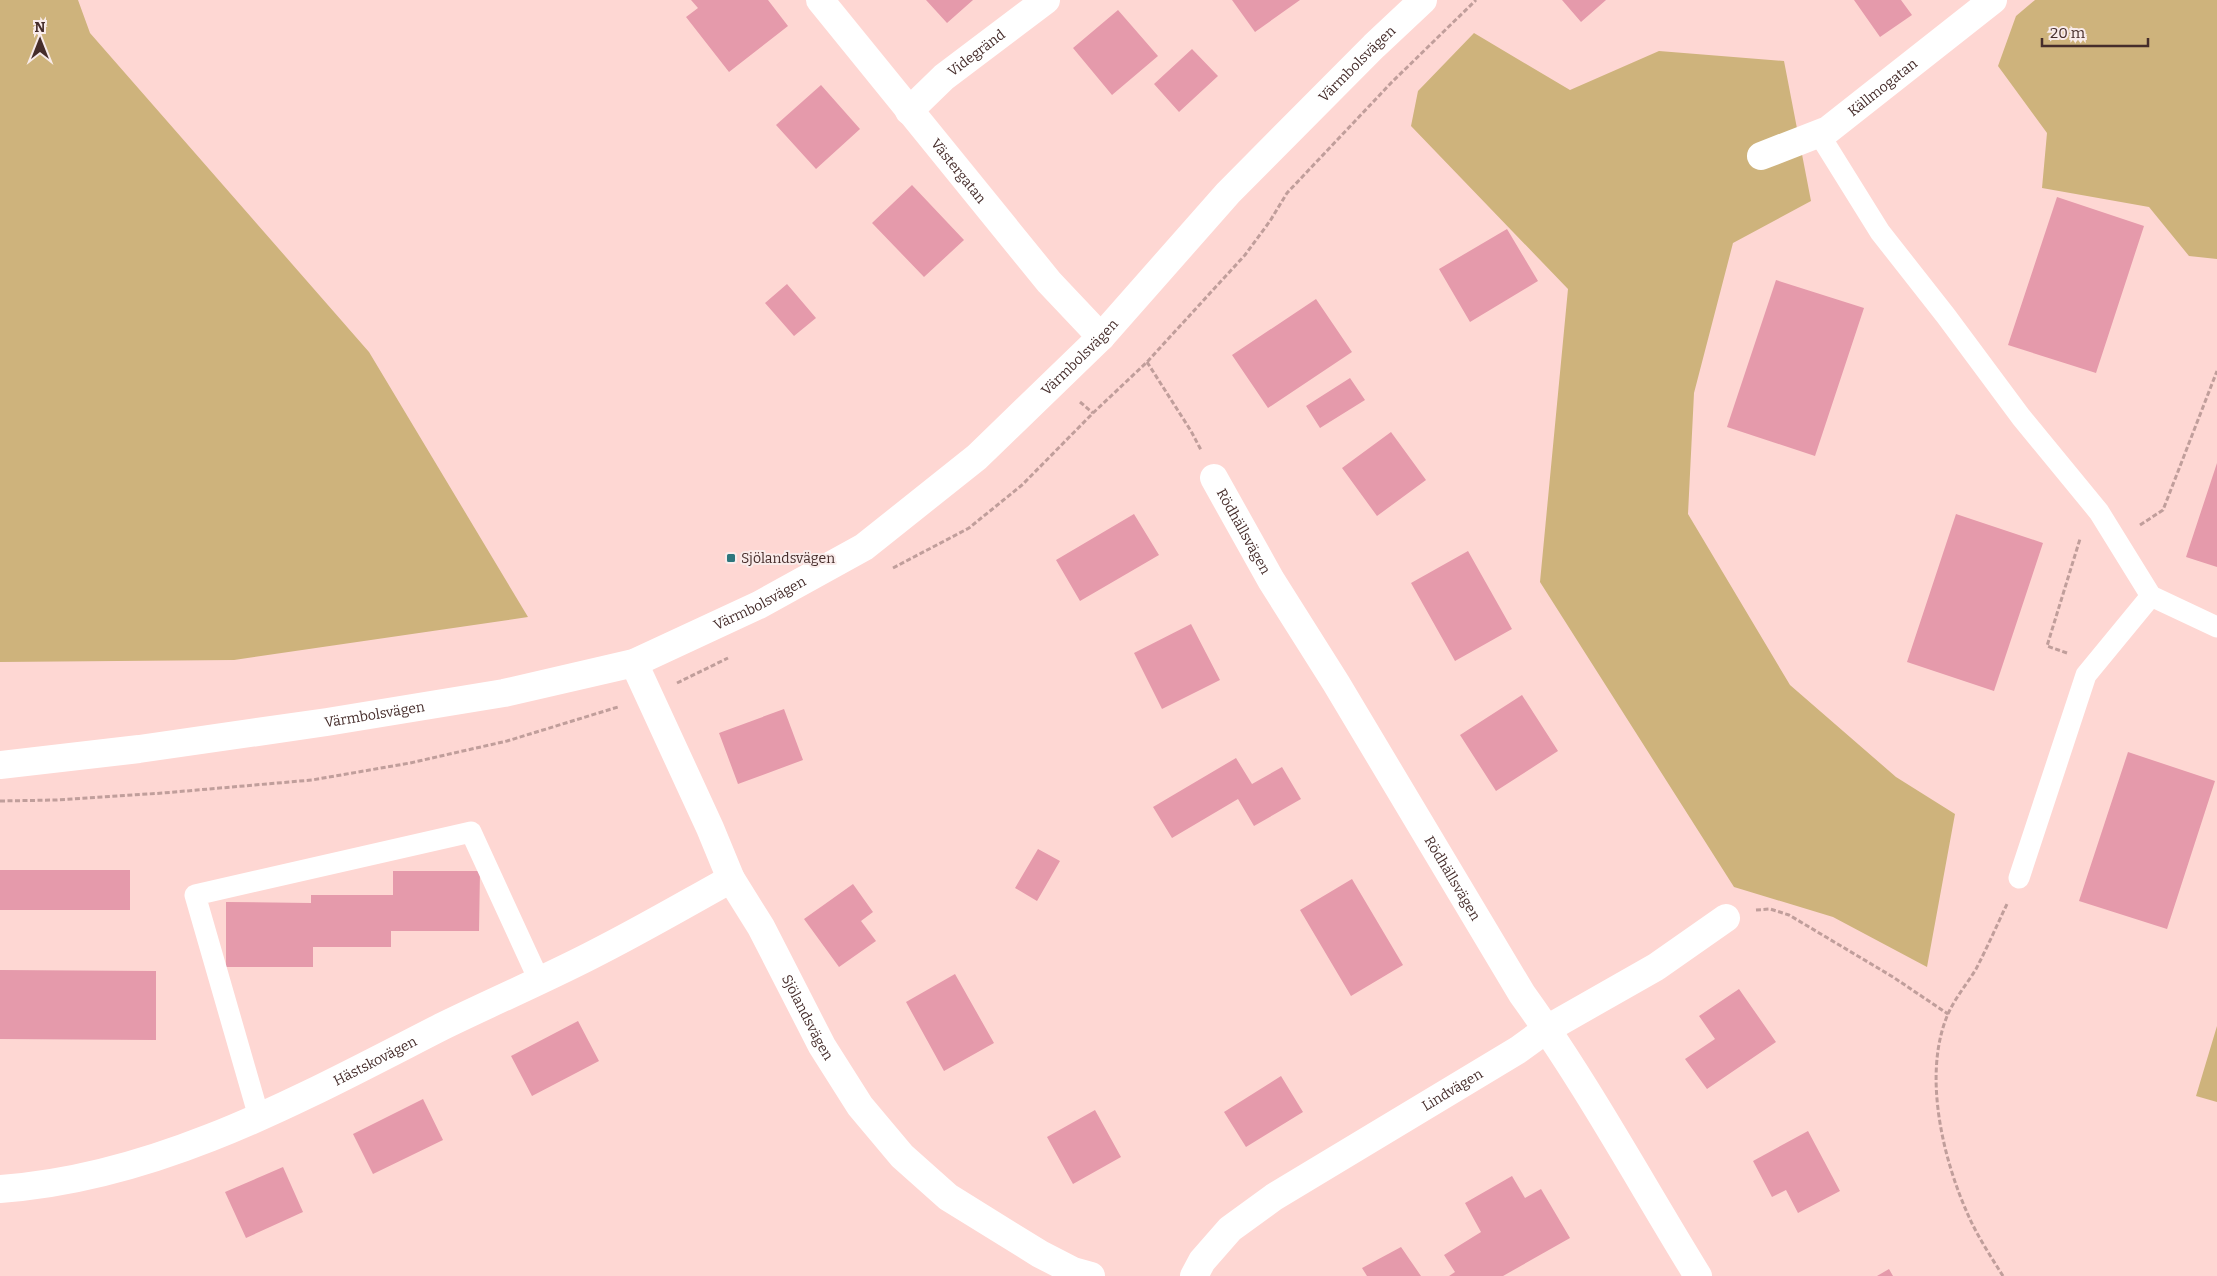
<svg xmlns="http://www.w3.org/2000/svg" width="2217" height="1276" viewBox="0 0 2217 1276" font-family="Bitter,serif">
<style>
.green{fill:#ceb37c}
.building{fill:#e59aab}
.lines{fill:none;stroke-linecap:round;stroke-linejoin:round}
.path{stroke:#c09e9b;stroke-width:3;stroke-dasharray:5 2.5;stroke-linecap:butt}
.service{stroke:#fff;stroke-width:21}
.minor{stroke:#fff;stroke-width:28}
.tertiary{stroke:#fff;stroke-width:28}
.poi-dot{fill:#2d767d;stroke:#f9ebea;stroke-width:2}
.labels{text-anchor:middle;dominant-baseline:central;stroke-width:4;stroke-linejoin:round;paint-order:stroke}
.street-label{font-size:14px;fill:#462d2b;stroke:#f9ebea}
.poi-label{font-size:14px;fill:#462d2b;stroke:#f9ebea;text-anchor:start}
</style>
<rect width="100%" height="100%" fill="#fed7d3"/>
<path class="green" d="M0,0H78L90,33L369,352L528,617L234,660L0,662Z
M2035,0H2217V259L2189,256L2149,207L2042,188L2047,133L1998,66L2016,16Z
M1474,33L1570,90L1659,51L1784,61L1811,201L1733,243L1694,393L1688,514L1790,685L1896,777L1955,814L1927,967L1833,917L1734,887L1540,582L1568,289L1411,126L1418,91Z
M2217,1026V1102L2196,1096Z"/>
<path class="building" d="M691,0H768L788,26L729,72L686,17L698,8Z
M926,0H973L947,23Z
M1232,0H1300L1255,32Z
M1562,0H1606L1581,22Z
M1854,0H1901L1912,15L1880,37Z
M1118,10L1158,56L1112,95L1073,48Z
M1192,49L1218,76L1179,112L1154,84Z
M821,85L860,129L816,169L776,125Z
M912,185L964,240L924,277L872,223Z
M2057,197L2144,226L2096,373L2008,345Z
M1507,229L1538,281L1470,322L1439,269Z
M1776,280L1864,308L1815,456L1727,427Z
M787,284L816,318L794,336L765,303Z
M1316,299L1352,352L1268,408L1232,355Z
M1350,378L1365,400L1320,428L1306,406Z
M1391,432L1426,480L1377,516L1342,468Z
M2217,463V567L2186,557Z
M1134,514L1159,555L1080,601L1056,560Z
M1956,514L2043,543L1994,691L1907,662Z
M1468,551L1512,629L1455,661L1411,583Z
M1191,624L1220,680L1162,709L1134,653Z
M1522,695L1558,751L1496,791L1460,735Z
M784,709L803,760L738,784L719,733Z
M2128,752L2215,781L2167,929L2079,901Z
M1236,758L1252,784L1282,767L1301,799L1254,826L1238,799L1172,838L1153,807Z
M1038,849L1060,861L1037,901L1015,888Z
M0,870H130V910H0Z
M393,871H480L479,931H391V947H313V967H226V902L311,903V895H393Z
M1352,879L1403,965L1351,996L1300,910Z
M853,884L873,912L861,921L876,941L839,967L804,919Z
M0,970L156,971V1040L0,1039Z
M955,974L994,1043L944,1071L906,1002Z
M1739,989L1776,1042L1707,1089L1685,1059L1715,1039L1699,1016Z
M578,1021L599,1061L532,1096L511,1056Z
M1281,1076L1303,1112L1246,1147L1224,1112Z
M423,1099L443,1140L373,1174L353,1134Z
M1095,1110L1121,1157L1073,1184L1047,1137Z
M1808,1131L1840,1191L1798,1213L1786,1190L1772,1197L1753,1161Z
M283,1167L303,1212L246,1238L225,1192Z
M1512,1176L1525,1198L1541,1189L1570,1238L1503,1276H1449L1455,1272L1444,1255L1481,1232L1465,1203Z
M1401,1247L1421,1276H1367L1362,1268Z
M1889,1269L1893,1276H1877Z"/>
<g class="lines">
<path class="path" d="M1147,362L1191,431L1201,450
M1080,402L1093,413
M2140,525L2163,510L2217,371
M893,568L969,528L1022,485L1093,413L1147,362L1245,255L1270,221L1287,193L1391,83L1476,0
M2067,653L2047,646L2080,539
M677,683L728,658
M0,801L57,800L163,793L312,780L410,763L507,741L618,707
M1756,910L1770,909L1789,915L1893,977L1948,1014
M2003,1276C1991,1257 1978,1237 1969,1217C1943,1160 1922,1074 1948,1014C1955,998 1967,984 1976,969C1987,948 1997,925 2007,904"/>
<path class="service" d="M1819,134L1880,232L1946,316L2021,417L2099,512L2151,596L2217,627
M2019,878L2086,675L2151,596
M259,1117L195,895L471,832L539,980"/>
<g class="minor">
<path id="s1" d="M820,0L1049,282L1101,337"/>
<path id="s2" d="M909,111L944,77L1046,0"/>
<path id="s3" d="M1761,156L1828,130L1993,0"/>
<path id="s4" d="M1214,478L1271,580L1336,683L1522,994C1587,1084 1640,1182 1698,1276"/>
<path id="s5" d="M634,663L710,828L731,879L761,927L822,1046L860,1106L902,1156L948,1197L1040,1254L1073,1271L1091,1276"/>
<path id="s6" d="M0,1189C159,1178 302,1098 441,1027C490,1003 541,981 590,956C638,932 684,905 731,879"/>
<path id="s7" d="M1194,1276L1202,1261L1230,1229L1274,1197L1518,1050L1547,1029L1656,967L1726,918"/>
</g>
<path class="tertiary" id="s8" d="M0,765L139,749L327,722L504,693L634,663L759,605L864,547L977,457L1101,337L1228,193L1374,46L1423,0"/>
</g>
<rect class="poi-dot" x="726" y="553" width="10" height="10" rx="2.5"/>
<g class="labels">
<g class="street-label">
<text stroke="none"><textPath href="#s2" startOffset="89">Videgränd</textPath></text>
<text stroke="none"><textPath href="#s8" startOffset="1592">Värmbolsvägen</textPath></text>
<text stroke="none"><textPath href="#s3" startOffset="141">Källmogatan</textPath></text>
<text stroke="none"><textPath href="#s1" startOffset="220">Västergatan</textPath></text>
<text stroke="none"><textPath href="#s8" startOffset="1188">Värmbolsvägen</textPath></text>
<text stroke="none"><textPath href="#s4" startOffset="61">Rödhällsvägen</textPath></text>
<text stroke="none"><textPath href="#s8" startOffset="782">Värmbolsvägen</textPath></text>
<text stroke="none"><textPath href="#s8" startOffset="378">Värmbolsvägen</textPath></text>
<text stroke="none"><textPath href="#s4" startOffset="466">Rödhällsvägen</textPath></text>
<text stroke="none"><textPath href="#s5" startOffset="395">Sjölandsvägen</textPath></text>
<text stroke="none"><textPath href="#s6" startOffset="399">Hästskovägen</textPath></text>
<text stroke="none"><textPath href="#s7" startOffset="322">Lindvägen</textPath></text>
</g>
<g class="poi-label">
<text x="741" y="558">Sjölandsvägen</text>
</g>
</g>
<g transform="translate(40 40)" stroke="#f9ebea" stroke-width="4" paint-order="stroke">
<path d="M0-4L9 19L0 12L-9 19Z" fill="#462d2b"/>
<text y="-8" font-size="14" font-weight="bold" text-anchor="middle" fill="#462d2b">N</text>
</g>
<path d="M2042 38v8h106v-8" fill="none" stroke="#462d2b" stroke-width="2.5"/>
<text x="2050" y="38" font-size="15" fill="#462d2b" stroke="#f9ebea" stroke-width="4" paint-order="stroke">20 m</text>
</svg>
